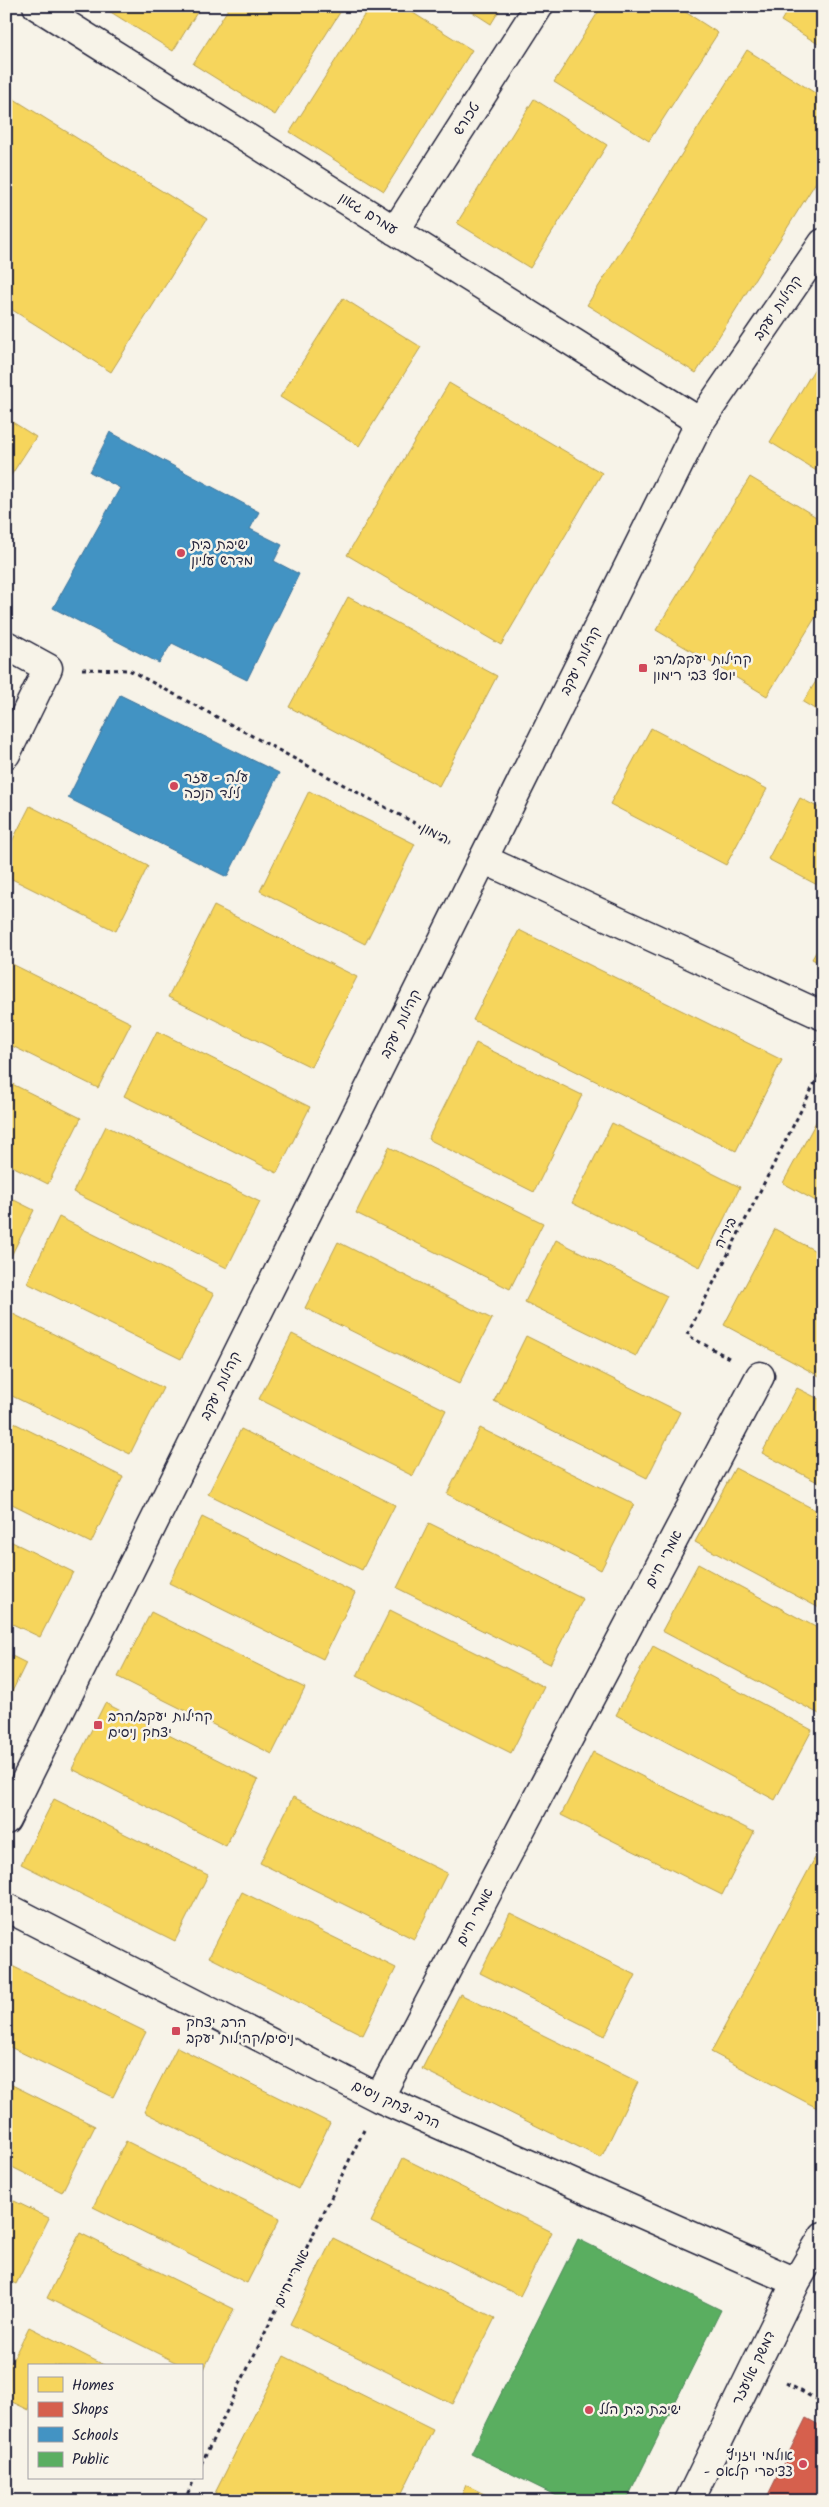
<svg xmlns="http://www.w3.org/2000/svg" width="829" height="2507" viewBox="0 0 829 2507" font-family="Kalam,'Playpen Sans Hebrew',sans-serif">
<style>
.homes{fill:#f6d55c;stroke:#b69f52}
.shops{fill:#d6604d;stroke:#a04d48}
.schools{fill:#4393c3;stroke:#39719a}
.public{fill:#5aae61;stroke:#498456}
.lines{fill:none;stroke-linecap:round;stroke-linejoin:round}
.street-casing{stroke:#22223b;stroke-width:31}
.path{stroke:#22223b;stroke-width:3;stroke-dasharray:4 4;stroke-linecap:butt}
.street{stroke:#f7f3e8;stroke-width:28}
.poi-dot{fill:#d1495b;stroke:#f7f3e8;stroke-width:2}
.labels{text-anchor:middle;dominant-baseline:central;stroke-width:5;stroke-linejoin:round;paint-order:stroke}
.street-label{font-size:14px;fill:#22223b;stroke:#f7f3e8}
.poi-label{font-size:14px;fill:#22223b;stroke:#f7f3e8;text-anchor:start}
</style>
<rect width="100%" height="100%" fill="#f7f3e8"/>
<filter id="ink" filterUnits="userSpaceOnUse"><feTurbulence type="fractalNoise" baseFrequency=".02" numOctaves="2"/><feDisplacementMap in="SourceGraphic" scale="10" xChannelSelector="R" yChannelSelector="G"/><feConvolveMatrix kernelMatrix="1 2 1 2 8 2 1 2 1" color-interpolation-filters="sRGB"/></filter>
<g filter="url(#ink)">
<path class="homes" d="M101,6H201L173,51Z
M230,6H344L275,115L193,64Z
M370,6H402L472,50L384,191L290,132Z
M463,6H502L491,24Z
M602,6H676L718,33L649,141L554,82Z
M790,6H823V47L781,21Z
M747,50L823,98V171L696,373L587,305Z
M6,94L207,219L111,372L6,306Z
M534,99L607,145L530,268L457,223Z
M343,298L421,347L359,446L280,397Z
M823,355V475L770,442Z
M449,383L602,473L501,645L347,555Z
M6,418L36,437L6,483Z
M750,477L823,521V605L767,696L656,630Z
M348,597L497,676L439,786L289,707Z
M823,670V714L803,702Z
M651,728L767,789L726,865L610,804Z
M309,791L415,844L365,944L260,891Z
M800,798L823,810V888L768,859Z
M30,806L148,866L116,931L6,876V853Z
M214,906L357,977L311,1067L168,997Z
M519,930L782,1060L736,1151L473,1020Z
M823,940V965L812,959Z
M6,961L131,1023L98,1088L6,1043Z
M157,1031L310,1107L277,1173L124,1096Z
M476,1043L582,1095L534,1192L428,1139Z
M6,1081L81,1118L48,1184L6,1163Z
M823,1109V1205L783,1183Z
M612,1123L740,1187L700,1267L572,1203Z
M106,1126L260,1202L227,1268L73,1192Z
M389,1147L543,1223L510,1289L356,1213Z
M6,1196L34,1210L6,1266Z
M59,1217L214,1294L181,1359L27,1283Z
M775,1229L823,1255V1378L724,1325Z
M556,1240L667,1296L636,1356L525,1302Z
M338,1242L492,1319L459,1384L305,1308Z
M9,1312L163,1388L130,1454L6,1393V1317Z
M292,1334L446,1410L413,1476L259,1399Z
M526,1336L680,1412L647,1478L494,1401Z
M797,1388L823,1401V1485L762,1453Z
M6,1419L123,1477L91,1543L6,1501Z
M480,1428L634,1504L601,1570L447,1494Z
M241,1429L395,1505L362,1570L208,1494Z
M735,1468L823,1514V1610L695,1542Z
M202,1517L355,1593L323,1659L169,1583Z
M429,1523L583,1599L550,1664L397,1588Z
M6,1539L73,1572L40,1637L6,1621Z
M698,1564L823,1631V1716L662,1631Z
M390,1610L544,1687L511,1753L357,1676Z
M151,1612L305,1688L272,1754L118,1677Z
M653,1646L812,1730L775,1800L616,1715Z
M6,1653L26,1663L6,1704Z
M105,1703L258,1780L226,1846L72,1769Z
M593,1752L754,1832L722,1895L561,1815Z
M293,1797L447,1873L414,1939L260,1863Z
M54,1799L208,1875L175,1941L21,1864Z
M823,1843V2111L711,2052Z
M242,1892L396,1968L363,2035L209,1957Z
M510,1913L636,1975L605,2036L480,1973Z
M6,1963L146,2032L113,2097L6,2045Z
M460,1994L638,2082L601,2158L422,2069Z
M177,2047L330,2123L298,2189L144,2112Z
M6,2082L95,2126L62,2192L6,2164Z
M126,2141L280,2218L247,2283L93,2207Z
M403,2158L552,2232L520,2296L371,2222Z
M6,2197L49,2218L16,2284L6,2279Z
M80,2233L234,2309L201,2375V2366H183L47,2298Z
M333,2238L495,2318L452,2404L290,2324Z
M29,2327L106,2366H29V2410L6,2399V2373Z
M284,2356L433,2430L398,2501H211Z
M466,2485L498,2501H459Z"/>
<path class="shops" d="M806,2418L823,2427V2501H765Z"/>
<path class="schools" d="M110,432L259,512L250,529L282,545L274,561L299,574L247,680L172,643L159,663L53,608L120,488L90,472Z
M120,695L279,773L227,877L68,798Z"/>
<path class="public" d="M578,2239L721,2310L626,2501H567L471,2454Z"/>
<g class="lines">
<g class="street-casing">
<path id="street" d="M37,6L700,422
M395,231L539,6
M6,645L48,668L6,754
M483,859L823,1016
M6,1820L700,422L823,243
M6,1907L379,2098L796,2282
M379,2098L760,1376
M689,2501L796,2282L823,2236"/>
</g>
<path class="path" d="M82,669L129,670L452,843
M729,1358L687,1335L823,1067
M786,2383L823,2403
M201,2464L364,2130
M184,2501L195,2478"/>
<use href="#street" class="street"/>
</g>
</g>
<g class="poi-dot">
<circle cx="181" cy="553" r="5"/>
<rect x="638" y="663" width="10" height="10" rx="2.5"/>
<circle cx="174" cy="786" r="5"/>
<rect x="93" y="1720" width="10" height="10" rx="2.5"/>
<rect x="171" y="2026" width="10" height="10" rx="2.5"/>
<circle cx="589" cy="2410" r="5"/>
<circle cx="803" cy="2464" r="5"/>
</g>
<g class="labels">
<g class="street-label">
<text transform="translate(467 119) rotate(-57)">טכורש</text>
<text transform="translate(368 214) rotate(32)">עמרם גאון</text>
<text transform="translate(778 308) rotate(-56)">קהילות יעקב</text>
<text transform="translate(581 661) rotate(-64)">קהילות יעקב</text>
<text transform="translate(435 834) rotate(28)">רימון</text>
<text transform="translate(401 1024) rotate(-64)">קהילות יעקב</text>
<text transform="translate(726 1233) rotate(-63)">ביריה</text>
<text transform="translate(221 1386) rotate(-64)">קהילות יעקב</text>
<text transform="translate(664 1559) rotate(-62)">אמרי חיים</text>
<text transform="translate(475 1917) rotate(-62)">אמרי חיים</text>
<text transform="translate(396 2105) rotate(25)">הרב יצחק ניסים</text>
<text transform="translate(292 2278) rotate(-64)">אמרי חיים</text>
<text transform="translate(754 2368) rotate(-64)">דמשק אליעזר</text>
</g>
<g class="poi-label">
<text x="191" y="545">ישיבת בית<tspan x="191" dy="16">מדרש עליון</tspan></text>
<text x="653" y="660">קהילות יעקב/רבי<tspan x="653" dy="16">יוסף צבי רימון</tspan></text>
<text x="184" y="778">עלה - עזר<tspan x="184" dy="16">לילד הנכה</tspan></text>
<text x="108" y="1717">קהילות יעקב/הרב<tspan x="108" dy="16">יצחק ניסים</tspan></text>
<text x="186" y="2023">הרב יצחק<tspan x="186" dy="16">ניסים/קהילות יעקב</tspan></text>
<text x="599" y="2410">ישיבת בית הלל</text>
<text x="793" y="2456" text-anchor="end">אולמי ויזניץ<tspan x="793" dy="16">- צציפרי קלאס</tspan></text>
</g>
</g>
<rect width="829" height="2507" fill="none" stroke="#f7f3e8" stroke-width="25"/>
<rect x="12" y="12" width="804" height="2482" fill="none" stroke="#22223b" stroke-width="2" filter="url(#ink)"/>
<rect x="28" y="2364" width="175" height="115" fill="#f7f3e8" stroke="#a29fa3"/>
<rect x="38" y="2377" width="25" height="15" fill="#f6d55c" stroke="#a29fa3"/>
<text x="72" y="2390" font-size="15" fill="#22223b">Homes</text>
<rect x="38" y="2402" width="25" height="15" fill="#d6604d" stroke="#a29fa3"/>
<text x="72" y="2414" font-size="15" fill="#22223b">Shops</text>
<rect x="38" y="2427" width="25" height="15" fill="#4393c3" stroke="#a29fa3"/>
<text x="72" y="2440" font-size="15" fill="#22223b">Schools</text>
<rect x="38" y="2452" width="25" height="15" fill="#5aae61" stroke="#a29fa3"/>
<text x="72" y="2464" font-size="15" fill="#22223b">Public</text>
</svg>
